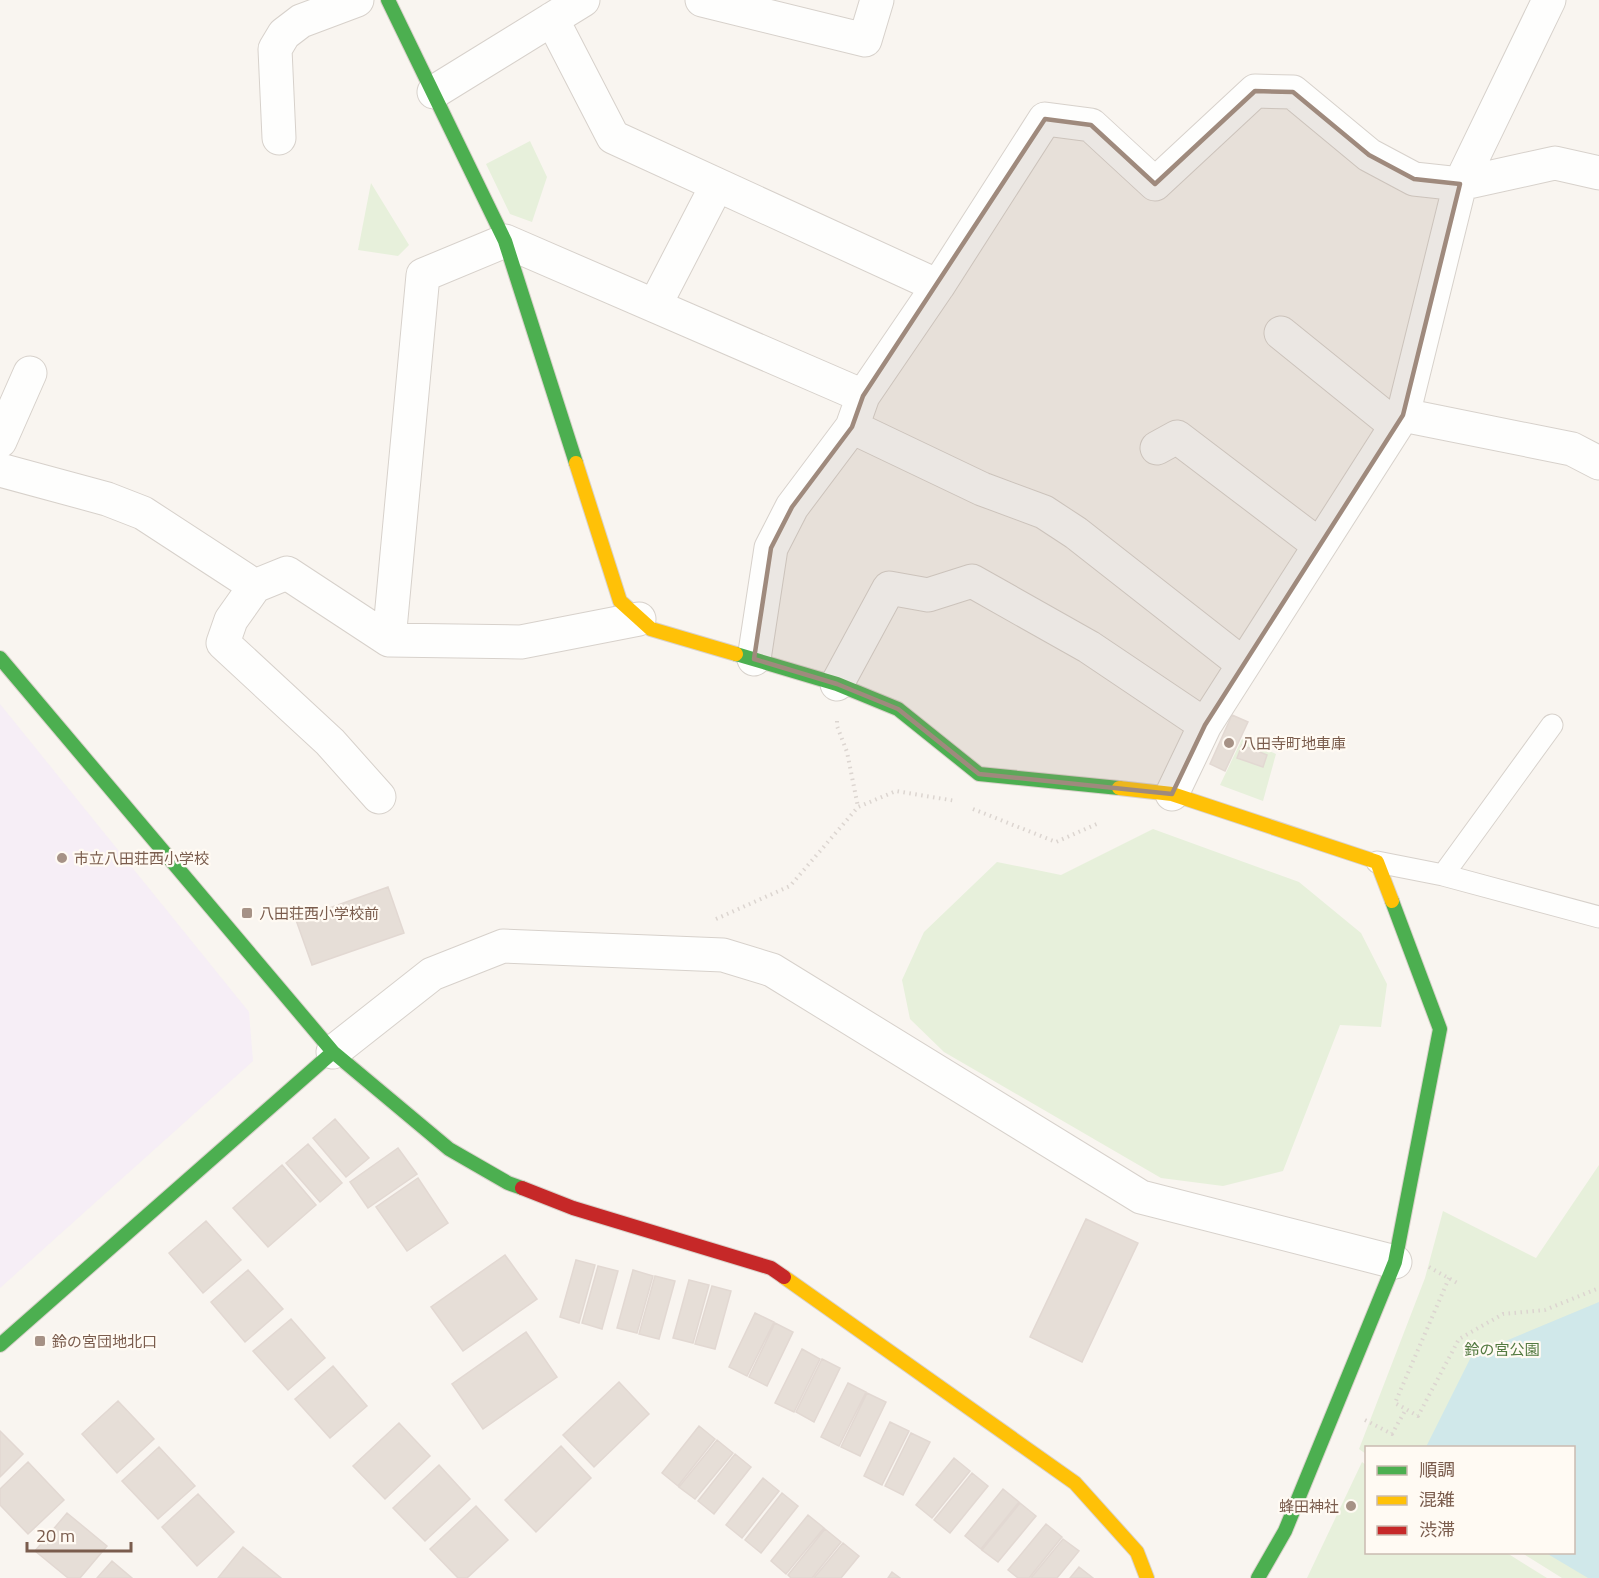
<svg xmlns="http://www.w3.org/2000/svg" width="1599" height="1578" viewBox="0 0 1599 1578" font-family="'Titillium Web','Noto Sans JP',sans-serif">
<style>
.education{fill:#f6eef6}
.green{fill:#e7f0db}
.water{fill:#d0e8ea}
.building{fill:#e6ded7;stroke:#e2d8d2;stroke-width:1.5}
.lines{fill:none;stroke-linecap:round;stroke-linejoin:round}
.lane-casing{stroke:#d7d1cb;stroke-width:23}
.street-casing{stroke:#d7d1cb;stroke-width:35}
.fast-casing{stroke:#d9d2cb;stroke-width:16}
.slow-casing{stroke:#d9d2cb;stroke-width:16}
.jam-casing{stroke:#d9d2cb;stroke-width:16}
.path{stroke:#dcd5d0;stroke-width:4;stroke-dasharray:1.5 4.5;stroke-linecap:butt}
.lane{stroke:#fefefd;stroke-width:21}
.street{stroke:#fefefd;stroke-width:33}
.fast{stroke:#4caf50;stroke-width:14}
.slow{stroke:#ffc107;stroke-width:14}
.jam{stroke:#c62828;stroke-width:14}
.marked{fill:#9f8a7d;fill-opacity:0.2;stroke:#9f8a7d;stroke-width:4.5;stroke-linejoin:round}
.poi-dot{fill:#a69286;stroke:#fffaf3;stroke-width:2}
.labels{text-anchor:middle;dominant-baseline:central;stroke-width:4.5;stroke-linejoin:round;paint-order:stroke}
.poi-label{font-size:15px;fill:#7a5c4d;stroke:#fffaf3;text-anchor:start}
.park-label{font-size:15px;fill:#537a41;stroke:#fffaf3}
</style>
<rect width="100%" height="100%" fill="#f9f5f0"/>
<path class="education" d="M0,704L249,1012L253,1061L0,1288Z"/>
<path class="green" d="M530,141L547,177L532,222L510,214L486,164Z
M371,183L409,245L398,256L358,250Z
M1242,739L1276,754L1263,801L1220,785Z
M1153,829L1299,882L1361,933L1387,984L1381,1027L1340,1025L1283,1171L1223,1186L1161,1178L944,1052L910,1019L902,980L924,932L997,862L1061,875Z
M1599,1165V1578H1562L1522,1553L1574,1552V1448H1366V1454L1359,1449L1425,1278L1443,1211L1536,1258Z
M1362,1462L1366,1465V1552L1507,1553L1547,1578H1307Z"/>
<path class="water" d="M1599,1302V1578H1588L1546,1553L1574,1552V1448L1426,1447L1472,1355Z"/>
<path class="building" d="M1232,715L1248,722L1225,771L1210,764Z
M1242,745L1267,755L1263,767L1237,758Z
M388,887L404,933L312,965L296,920Z
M335,1119L369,1158L346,1177L313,1138Z
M308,1144L342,1183L320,1202L286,1163Z
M398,1148L417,1174L368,1208L350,1182Z
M282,1165L316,1205L268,1247L233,1208Z
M418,1178L448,1223L407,1251L376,1207Z
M1086,1219L1138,1243L1082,1362L1030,1337Z
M206,1221L241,1260L203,1293L169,1253Z
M505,1255L537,1299L463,1351L431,1307Z
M576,1260L595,1265L579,1323L560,1317Z
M598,1266L618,1271L602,1329L582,1323Z
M248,1270L283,1309L245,1342L211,1302Z
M633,1270L653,1276L637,1333L617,1328Z
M655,1276L675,1281L659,1339L639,1334Z
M689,1280L709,1285L693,1343L673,1338Z
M712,1286L731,1291L715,1349L695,1344Z
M755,1313L774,1322L747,1376L729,1367Z
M291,1319L325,1358L288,1390L253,1351Z
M775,1323L793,1332L767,1386L749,1377Z
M526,1332L557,1377L483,1429L452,1384Z
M802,1349L820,1359L794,1412L775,1403Z
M822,1359L840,1368L814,1422L796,1412Z
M333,1366L367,1406L330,1438L295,1399Z
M619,1382L649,1414L594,1467L563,1435Z
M848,1383L866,1392L839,1446L821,1437Z
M867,1393L886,1402L860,1456L841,1447Z
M118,1401L154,1439L117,1473L82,1434Z
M890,1422L909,1431L882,1485L864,1476Z
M399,1423L430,1456L385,1499L353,1466Z
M699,1426L715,1439L678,1486L662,1473Z
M0,1431L23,1454L0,1477Z
M911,1433L930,1442L903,1495L885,1486Z
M717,1440L733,1453L695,1499L679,1487Z
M561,1446L591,1478L536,1532L505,1500Z
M159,1447L195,1486L158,1519L122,1481Z
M735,1454L751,1467L714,1514L698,1501Z
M954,1458L970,1471L932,1518L916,1505Z
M28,1462L64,1500L28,1534L0,1505V1489Z
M439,1465L470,1499L425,1541L393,1508Z
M972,1473L988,1486L950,1533L934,1520Z
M763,1478L779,1491L742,1538L726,1525Z
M1003,1489L1019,1502L981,1549L965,1536Z
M782,1493L798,1506L761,1553L745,1540Z
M198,1494L234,1532L197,1566L162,1527Z
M1020,1503L1036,1516L998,1562L982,1550Z
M476,1506L508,1540L467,1578H458L430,1549Z
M67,1513L107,1546L80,1578H68L35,1551Z
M808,1515L824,1528L786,1574L771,1561Z
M1046,1524L1062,1537L1029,1578H1018L1008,1570Z
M825,1529L841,1542L812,1578H791L788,1575Z
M1063,1539L1079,1551L1057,1578H1031Z
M843,1543L859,1556L841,1578H814Z
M243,1547L281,1578H218Z
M112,1561L132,1578H97Z
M1079,1567L1093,1578H1070Z
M892,1572L900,1578H888Z"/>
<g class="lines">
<g class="lane-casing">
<path id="lane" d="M1377,862L1443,875L1599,917
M1443,875L1552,725"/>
</g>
<g class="street-casing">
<path id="street" d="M702,0L865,40L877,0
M552,19L613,137L938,286
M434,92L583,0
M279,138L275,49L284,34L301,21L357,0
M655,305L717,185
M1281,333L1396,426
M863,396L852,427L982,489L1044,512L1076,533L1243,664
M1403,415L1572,449L1599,463
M0,441L30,373
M1157,448L1177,437L1319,545
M0,470L107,499L143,513L255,586
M389,640L423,275L505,241L863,396L938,286L1045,119L1091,125L1155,184L1255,91L1293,92L1369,155L1414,179L1460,184L1555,163L1599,173
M754,659L771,548L792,507L852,427
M837,684L889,588L928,595L972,581L1089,647L1205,725
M1172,794L1205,725L1403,415L1460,184L1549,0
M379,797L330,742L223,643L231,620L255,586L287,573L389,640L521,642L639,619
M333,1052L432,974L503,946L723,955L772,970L1141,1197L1395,1262"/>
</g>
<g class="fast-casing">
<path id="fast" d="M388,0L505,241L576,463
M736,654L837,684L898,709L979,774L1119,788
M0,658L333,1052L449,1149L508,1183L522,1188
M0,1345L333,1052
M1258,1578L1285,1531L1395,1262L1440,1029L1392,901"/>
</g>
<g class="slow-casing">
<path id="slow" d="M576,463L620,601L651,629L736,654
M1119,788L1172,794L1377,862L1392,901
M784,1277L1075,1483L1137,1552L1147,1578"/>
</g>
<g class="jam-casing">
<path id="jam" d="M522,1188L573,1208L771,1268L784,1277"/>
</g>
<path class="path" d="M837,721V726L847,752L858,807
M973,809L1056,842L1099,823
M716,919L790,886L858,807L896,791L956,801
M1429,1267L1459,1284
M1449,1278L1395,1403L1418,1416L1459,1339L1503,1314L1545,1310L1599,1288
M1365,1420L1392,1434L1406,1409"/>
<use href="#lane" class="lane"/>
<use href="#street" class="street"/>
<use href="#fast" class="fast"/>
<use href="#slow" class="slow"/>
<use href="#jam" class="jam"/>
</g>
<path class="marked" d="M1255,91L1293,92L1369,155L1414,179L1460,184L1403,415L1205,725L1172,794L979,774L898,709L837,684L754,659L771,548L792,507L852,427L863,396L1045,119L1091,125L1155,184Z"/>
<g class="poi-dot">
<circle cx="1229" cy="743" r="6"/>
<circle cx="62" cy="858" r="6"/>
<rect x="241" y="907" width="12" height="12" rx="3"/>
<rect x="34" y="1335" width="12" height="12" rx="3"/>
<circle cx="1351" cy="1506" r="6"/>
</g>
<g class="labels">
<g class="poi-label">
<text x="1241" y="743">八田寺町地車庫</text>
<text x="74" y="858">市立八田荘西小学校</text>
<text x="259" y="913">八田荘西小学校前</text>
<text x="52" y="1341">鈴の宮団地北口</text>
<text x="1339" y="1506" text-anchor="end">蜂田神社</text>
</g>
<g class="park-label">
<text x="1502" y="1349">鈴の宮公園</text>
</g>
</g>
<rect x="1365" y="1446" width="210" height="108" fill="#fffaf3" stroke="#cabbb1" stroke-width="1.5"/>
<rect x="1377" y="1466" width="30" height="9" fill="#4caf50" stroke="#cabbb1" stroke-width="1.5"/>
<text x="1419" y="1476" font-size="18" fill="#7a5c4d">順調</text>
<rect x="1377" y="1496" width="30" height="9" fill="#ffc107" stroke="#cabbb1" stroke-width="1.5"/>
<text x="1419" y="1506" font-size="18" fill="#7a5c4d">混雑</text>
<rect x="1377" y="1526" width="30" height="9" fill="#c62828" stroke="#cabbb1" stroke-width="1.5"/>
<text x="1419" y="1536" font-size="18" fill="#7a5c4d">渋滞</text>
<path d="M27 1542v9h104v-9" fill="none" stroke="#7a5c4d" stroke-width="3"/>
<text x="36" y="1542" font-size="18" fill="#7a5c4d" stroke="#fffaf3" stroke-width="4.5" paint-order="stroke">20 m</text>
</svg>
